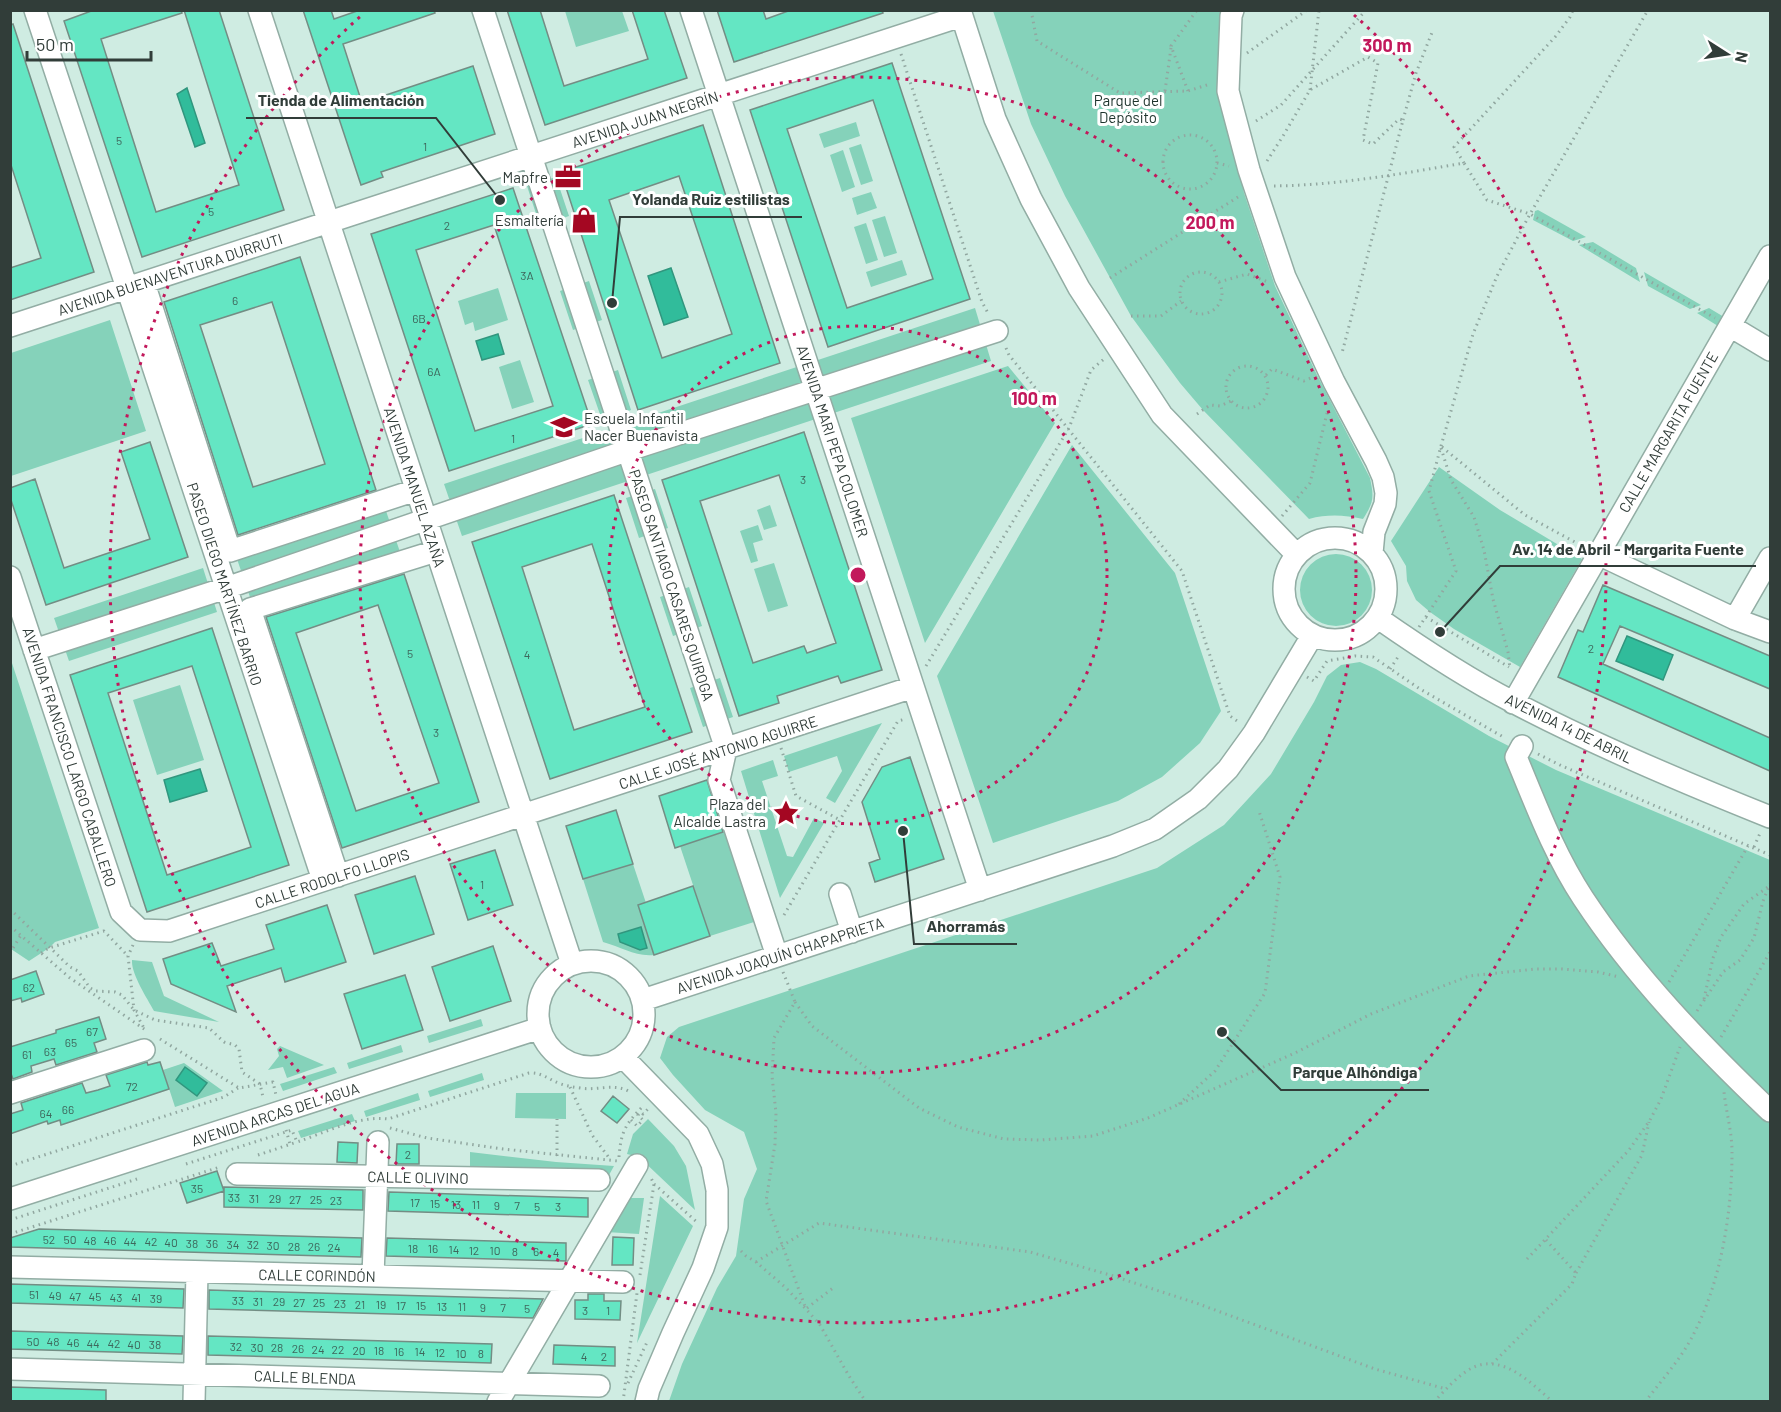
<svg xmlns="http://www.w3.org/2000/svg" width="1781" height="1412" viewBox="0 0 1781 1412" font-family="Barlow,sans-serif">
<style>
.green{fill:#85d2ba}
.water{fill:#31bc9b;stroke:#31967e;stroke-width:1.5}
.building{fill:#64e6c3;stroke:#738d84;stroke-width:1.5;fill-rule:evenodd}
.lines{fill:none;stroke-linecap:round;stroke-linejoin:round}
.minor-casing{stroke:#92ada4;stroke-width:24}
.path{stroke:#91a7a0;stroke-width:3;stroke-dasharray:1.5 4.5;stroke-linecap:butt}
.minor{stroke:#fff;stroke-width:21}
.ring{fill:none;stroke:#c2185b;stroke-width:3;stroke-dasharray:3 6}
.labels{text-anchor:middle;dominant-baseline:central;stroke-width:6;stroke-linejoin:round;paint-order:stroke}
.number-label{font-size:12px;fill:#3e675c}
.park-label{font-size:15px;fill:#1d332c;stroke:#fff}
.street-label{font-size:15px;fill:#313d39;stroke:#fff}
.poi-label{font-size:15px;fill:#313d39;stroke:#fff;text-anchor:end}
.centre{fill:#c2185b;stroke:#fff;stroke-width:3}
.ring-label{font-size:18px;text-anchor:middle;font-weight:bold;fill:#c2185b;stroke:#fff;stroke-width:6;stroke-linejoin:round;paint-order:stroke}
.leader{fill:none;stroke:#313d39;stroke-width:2}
.callout-dot{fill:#313d39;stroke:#fff;stroke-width:2}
.callout-label{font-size:16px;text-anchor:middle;font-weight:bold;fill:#313d39;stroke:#fff;stroke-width:6;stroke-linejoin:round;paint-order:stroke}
</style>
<rect width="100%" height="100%" fill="#cfece2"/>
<path class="green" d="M565,11H622L629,31L576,47Z
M993,11H1223L1218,54L1223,105L1244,193L1275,286L1317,375L1370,478C1374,497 1374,502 1363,519C1344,515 1328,514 1309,519L1203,410L1180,383L1131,316L1065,196L1031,124Z
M856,122L860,136L824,148L819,134Z
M861,144L873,181L861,185L849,148Z
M843,150L855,187L842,192L830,155Z
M556,177L569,216L540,226L527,186Z
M871,192L877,208L857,215L852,198Z
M1538,210L1586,237L1573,241L1533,220L1535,211Z
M885,216L897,253L884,257L872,220Z
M866,223L878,260L866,264L854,227Z
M1593,242L1636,268L1640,282L1579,245Z
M902,260L907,275L871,287L866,272Z
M1644,272L1701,305L1690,309L1648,286Z
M589,281L602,320L573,330L560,291Z
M498,288L508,320L475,331L473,322L465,325L458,301Z
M975,308L991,361L462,536L444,484Z
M1709,308L1724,317L1718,326L1697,313Z
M110,320L146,431L11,476V353Z
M520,360L534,402L512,409L499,367Z
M1008,366L1055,423L925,643L851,418Z
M618,370L631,410L602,420L588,380Z
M1072,445L1175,573L1221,711L1200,743L1162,777L1118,801L993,843L937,676Z
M1439,467L1500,510L1582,559L1520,667L1454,629L1430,612L1416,600L1407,581L1406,566L1391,541Z
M655,489L668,528L639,538L626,498Z
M770,505L777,526L764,530L757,510Z
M385,508L400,552L252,603L237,559Z
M758,525L763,540L753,543L758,561L751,563L740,531Z
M1300 590a36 36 0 1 1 72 0a36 36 0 1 1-72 0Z
M774,563L788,606L768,612L754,569Z
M203,568L217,612L69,661L54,618Z
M689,587L702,626L673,636L660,597Z
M10,657L99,928L55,942L49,948L29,961L11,949Z
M1360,662L1376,669L1489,736L1556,770L1770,860V1401H669L682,1364L717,1288L736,1256L744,1199L757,1169L744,1132L705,1110L673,1075L660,1058L667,1037L679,1027L1157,868L1224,825L1271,774L1314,702L1327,676L1341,665Z
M720,678L733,717L703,727L690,688Z
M180,685L204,760L157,775L133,700Z
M882,723L835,803L826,798L842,771L837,756L789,772L784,756Z
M773,760L778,776L762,781L787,856L793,857L814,818L824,823L780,898L741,771Z
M724,832L754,922L710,936L680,846Z
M633,864L646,903L654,955C635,957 622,947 603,942L583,879Z
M132,960L152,962L164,996L219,1022L154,1011C147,998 131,974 132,960Z
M481,1019L483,1026L429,1043L427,1036Z
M401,1045L403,1052L349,1069L347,1063Z
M280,1046L324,1065L287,1078L283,1067L268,1070L279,1056L277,1049Z
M184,1063L223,1091L175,1107L163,1070Z
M334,1067L337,1073L283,1091L280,1084Z
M482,1073L484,1080L430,1097L428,1091Z
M418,1093L420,1100L366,1117L364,1111Z
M516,1093H566V1119L515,1118Z
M352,1114L355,1121L301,1138L298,1131Z
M648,1119L674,1146L686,1166L695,1210L639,1157L627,1154L633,1134Z
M470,1152L556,1162L614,1166L609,1175L470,1172Z
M660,1196L693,1226L637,1343Z
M626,1198H644L639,1234L606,1232Z"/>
<path class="water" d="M187,88L205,143L195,147L177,94Z
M671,268L688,317L664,325L648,276Z
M498,334L504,354L482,360L476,341Z
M1627,636L1673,655L1663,680L1616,661Z
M200,769L207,791L170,802L164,780Z
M641,927L647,948L640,950L620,942L618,934Z
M185,1067L207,1083L197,1096L176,1080Z"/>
<path class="building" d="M94,10H181L182,13L101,39L156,212L239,185L184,10H219L284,210L142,257L64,21Z
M303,10H331L334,19L360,10H434L435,13L343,44L362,103L473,66L495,134L381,172L383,177L361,185Z
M507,10H540L564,86L648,59L632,10H664L687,78L545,125Z
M717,10H763L766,19L791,10H882L883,13L734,62Z
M13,24L94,272L10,300V268L41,258L10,162V25Z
M892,63L970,299L828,347L750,110ZM873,100L933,279L847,308L787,129Z
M703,125L780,363L638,410L561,172ZM679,176L732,334L662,358L609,200Z
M513,188L592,424L449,471L371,234ZM494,225L553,406L475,431L416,250Z
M300,257L376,490L238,535L164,302ZM272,302L325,464L253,487L200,325Z
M804,432L882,670L841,683L838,676L777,696L779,703L739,716L662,480ZM779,475L836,643L807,653L804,646L753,663L700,501Z
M150,442L188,557L46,605L10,497V488L35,479L64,568L150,539L121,452Z
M614,495L692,732L550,779L472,542ZM592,544L645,707L574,730L522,567Z
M404,574L479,802L342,848L266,617ZM378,605L439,783L356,811L296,633Z
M1603,585L1770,656V689L1620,626L1603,664L1770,738V771L1558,677L1578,630L1583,632Z
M212,628L289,865L147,912L70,675ZM192,666L251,847L167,875L108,693Z
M910,757L944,859L875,882L869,863L880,859L862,802L882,767Z
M707,780L723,832L675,848L659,796Z
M616,810L633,864L583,879L566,826Z
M495,850L513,905L468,920L450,864Z
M415,876L434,934L374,954L355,895Z
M693,886L710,936L654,955L638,905Z
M327,905L346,962L285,982L281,968L227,986L236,1012L171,984L163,959L212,943L221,966L274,949L266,925Z
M493,946L511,1001L450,1021L432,967Z
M36,971L44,994L22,1002L21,998L10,1001V980Z
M405,975L423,1030L362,1049L344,994Z
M99,1017L106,1039L94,1043L97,1052L56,1065L54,1059L31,1066L32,1072L13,1079L10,1071V1047L56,1033V1030Z
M147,1062L148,1065L160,1062L169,1089L61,1125L60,1120L48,1124L47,1121L10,1134V1114L23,1110L21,1103L82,1083L86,1093L98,1090L110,1086L106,1075Z
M613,1096L629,1109L617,1123L601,1111Z
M338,1142L358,1143L357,1163L337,1162Z
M397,1144H419V1164H396Z
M217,1171L224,1191L187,1203L180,1183Z
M224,1187L363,1190V1210L224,1207Z
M389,1192L588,1198V1217L388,1211Z
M39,1229L362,1238L361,1257L10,1247V1238Z
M613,1237L634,1238L633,1265H612Z
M387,1238L566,1243V1261L386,1256Z
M10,1284L184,1289L183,1308L10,1303Z
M209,1290L240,1291L543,1299L533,1318L209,1309Z
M588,1294H604V1301H621L620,1320L575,1319V1300H588Z
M10,1331L183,1336L182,1354L10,1349Z
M208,1336L492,1344L491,1363L208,1355Z
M554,1345L615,1347V1366L553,1364Z
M10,1387L106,1390V1401H10Z"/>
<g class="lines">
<g class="minor-casing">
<path id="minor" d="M35,10L323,880
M259,10L572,964
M483,10L726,749L719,780L777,956
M691,10L980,890
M960,10L995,119L1031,199L1079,288L1162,415L1296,554
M1233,10L1231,16L1228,91L1249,170L1285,277L1334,382L1376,461L1383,477L1386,493L1385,504L1374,532L1372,553
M144,283L230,551L416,490
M10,326L961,16
M1730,326L1770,350
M1284 589a51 51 0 1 1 102 0a51 51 0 1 1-102 0Z
M1598,554L1735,619L1770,632
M10,577L121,912L140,930L169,931L913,687
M1378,618C1421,648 1466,678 1513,702C1594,745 1685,783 1770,817
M1735,619L1770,558
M34,650L226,588L629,450L997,331
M1513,703L1770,256
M1522,746L1516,757C1536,805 1554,854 1583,898C1635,977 1702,1046 1770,1111
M338,876L250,609L436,551
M840,894L852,932
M538 1014a53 53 0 1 1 106 0a53 53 0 1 1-106 0Z
M643,1000L1113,846L1155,829L1198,799L1228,769L1254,733L1312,636
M623,1057L698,1134L712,1164L717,1190V1227L703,1268L673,1333L649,1389L646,1402
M10,1093L144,1050
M237,1174L599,1180
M10,1199L540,1028
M10,1267L623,1282
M373,1276L378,1142
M10,1369L599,1386
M194,1402L197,1272
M498,1402L637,1165"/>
</g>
<path class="path" d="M1031,10L1037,41L1120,93L1188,91L1210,84
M1247,53L1307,10
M901,54L982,302L989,315
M1310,90L1319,10
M1165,91L1171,48
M1188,91L1171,46L1197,10
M1403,120L1416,73L1433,30
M1256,121L1281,105L1366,10
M1163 162a27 27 0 1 1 54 0a27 27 0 1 1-54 0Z
M1267,161L1283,136L1310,90L1368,57L1378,63L1363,140L1373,144L1399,119L1403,120L1342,353
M1217,163L1229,166
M1464,163L1454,147L1556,36L1570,17L1573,10
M1274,186C1338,185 1401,174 1464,163L1487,200L1530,214L1715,318
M1180 293a21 21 0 1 1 42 0a21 21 0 1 1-42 0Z
M1110,278L1238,197
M1219,282L1247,274L1268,282
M1131,316H1161L1181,301
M1006,348L1009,355L1182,571L1230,716L1240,723
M1226 387a21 21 0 1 1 42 0a21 21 0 1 1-42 0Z
M1266,375L1272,369L1304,381L1313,377
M1197,414L1210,405L1220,406L1231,401
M1442,447L1525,515L1584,547
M1441,448L1451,480L1474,517L1484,550L1493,599L1508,652L1510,669
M1282,516L1310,483L1328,409
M1426,617L1509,667
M1419,627L1456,571L1429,491L1441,446L1473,334L1497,276L1530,214L1648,10
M926,666L1069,428L1091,370L1104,359
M1390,669L1400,654
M1307,677L1314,681L1327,661L1355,656L1373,657L1420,689L1505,738
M781,748L796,796L840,820
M1538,754L1562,766L1770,855
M1754,847L1761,831
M10,909L70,967L78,971L90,988L96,991L115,992L122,995L134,1010L155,1020L209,1028L224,1042L235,1045L239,1049L242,1072L260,1084L263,1097
M784,915L898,721L906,719
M10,926L70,978L147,1031
M133,945L128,956L134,1010L144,1028
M10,953L21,935
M41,953L49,948L104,931L128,956
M783,972L795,1002L774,1038L772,1076L776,1113L775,1144L766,1201L806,1309
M1669,982L1748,846
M1704,999L1713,958L1721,937L1744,904L1768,887
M795,1002L812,1026L919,1108L958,1127L1004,1139L1041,1140L1093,1136L1148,1118L1295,1053L1371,1014L1469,976L1536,969H1562L1598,972L1619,977
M1697,1011L1723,972L1740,960L1754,938L1763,901L1770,884
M1721,1037L1770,952
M160,1039L239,1088L273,1082L276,1095
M570,1087L592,1135L610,1159
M1179,1104L1215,1071L1265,993L1280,877L1259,811
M631,1120L637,1126L643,1120L638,1115L641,1112L643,1114L648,1109
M390,1128L427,1138L503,1149L618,1161
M286,1130L290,1144
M258,1155L297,1142
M557,1156V1119
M619,1157C621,1130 626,1124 644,1105
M186,1164L292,1130L297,1142C324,1133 359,1115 388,1119L529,1073C542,1072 549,1080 561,1084C567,1086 573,1087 580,1088C595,1091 614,1083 628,1091
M10,1166L224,1097L238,1088
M654,1184L698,1223
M10,1220L137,1179
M10,1234L220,1167
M741,1251L746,1256L756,1262L785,1287L806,1309L820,1325L849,1376L866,1402
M1527,1259L1629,1150L1650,1120L1661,1099L1680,1047
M756,1262L819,1223L1030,1252L1110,1275L1196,1303L1375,1369L1446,1389
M1576,1273L1642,1155L1649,1122
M640,1275L654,1184L651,1178
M807,1308L833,1288
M1492,1364L1572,1284L1576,1273L1546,1240
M628,1383L648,1340
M623,1402L637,1293
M1434,1402C1445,1390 1460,1373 1474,1367C1504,1354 1532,1384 1553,1402
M1645,1402C1661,1381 1679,1361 1691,1339C1721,1284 1732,1213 1732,1152C1732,1132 1726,1111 1724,1092"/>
<use href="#minor" class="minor"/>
</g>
<g class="ring">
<circle cx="858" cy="575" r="249"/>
<circle cx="858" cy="575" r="498"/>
<path d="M1354 15A748 748 0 1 1 362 15"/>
</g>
<defs>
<g id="office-bare" transform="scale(2.07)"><path d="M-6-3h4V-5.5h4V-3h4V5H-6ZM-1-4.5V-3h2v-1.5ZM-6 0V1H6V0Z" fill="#a40722" stroke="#fff" stroke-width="2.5" paint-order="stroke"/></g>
<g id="shop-bare" transform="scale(2.07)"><path d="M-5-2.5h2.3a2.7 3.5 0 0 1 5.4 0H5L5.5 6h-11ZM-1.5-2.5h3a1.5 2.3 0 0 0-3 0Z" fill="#a40722" stroke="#fff" stroke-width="2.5" paint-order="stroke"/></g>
<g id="school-bare" transform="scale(2.07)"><path d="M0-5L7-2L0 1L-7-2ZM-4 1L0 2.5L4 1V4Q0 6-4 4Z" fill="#a40722" stroke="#fff" stroke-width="2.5" paint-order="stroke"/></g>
<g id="sight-bare" transform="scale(2.07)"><path d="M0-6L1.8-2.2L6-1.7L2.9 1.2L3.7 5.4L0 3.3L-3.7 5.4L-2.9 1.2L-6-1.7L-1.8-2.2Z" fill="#a40722" stroke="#fff" stroke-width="2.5" paint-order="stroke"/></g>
</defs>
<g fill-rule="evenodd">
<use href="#office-bare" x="568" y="177"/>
<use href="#shop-bare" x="584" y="220"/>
<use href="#school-bare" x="564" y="427"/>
<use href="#sight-bare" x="786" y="813"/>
</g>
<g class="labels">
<g class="number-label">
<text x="119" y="140">5</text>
<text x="425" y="146">1</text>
<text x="211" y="211">5</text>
<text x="447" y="225">2</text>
<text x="527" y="275">3A</text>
<text x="235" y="300">6</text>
<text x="419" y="318">6B</text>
<text x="434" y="371">6A</text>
<text x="513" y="438">1</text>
<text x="803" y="479">3</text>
<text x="1591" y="648">2</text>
<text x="410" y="653">5</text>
<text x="527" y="654">4</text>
<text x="436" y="732">3</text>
<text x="482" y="884">1</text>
<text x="29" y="987">62</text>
<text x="92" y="1031">67</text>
<text x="71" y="1042">65</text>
<text x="50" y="1051">63</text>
<text x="27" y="1054">61</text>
<text x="132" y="1086">72</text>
<text x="68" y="1109">66</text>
<text x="46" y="1113">64</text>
<text x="408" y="1154">2</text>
<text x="197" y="1188">35</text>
<text x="234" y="1197">33</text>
<text x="254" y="1198">31</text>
<text x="275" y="1198">29</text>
<text x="295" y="1199">27</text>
<text x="316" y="1199">25</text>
<text x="336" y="1200">23</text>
<text x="415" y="1202">17</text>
<text x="435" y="1203">15</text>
<text x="456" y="1204">13</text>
<text x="476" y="1204">11</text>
<text x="497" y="1205">9</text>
<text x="517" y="1205">7</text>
<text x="537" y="1206">5</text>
<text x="558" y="1206">3</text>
<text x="49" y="1239">52</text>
<text x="70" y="1239">50</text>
<text x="90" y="1240">48</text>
<text x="110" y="1240">46</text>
<text x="130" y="1241">44</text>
<text x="151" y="1241">42</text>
<text x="171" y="1242">40</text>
<text x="192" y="1243">38</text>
<text x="212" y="1243">36</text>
<text x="233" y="1244">34</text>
<text x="253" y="1244">32</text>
<text x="273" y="1245">30</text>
<text x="294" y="1246">28</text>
<text x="314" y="1246">26</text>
<text x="334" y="1247">24</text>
<text x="413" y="1248">18</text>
<text x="433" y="1248">16</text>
<text x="454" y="1249">14</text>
<text x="474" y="1250">12</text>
<text x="495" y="1250">10</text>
<text x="515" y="1251">8</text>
<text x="536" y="1251">6</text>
<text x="556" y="1252">4</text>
<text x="34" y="1294">51</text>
<text x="55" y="1295">49</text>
<text x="75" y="1296">47</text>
<text x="95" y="1296">45</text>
<text x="116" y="1297">43</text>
<text x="136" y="1297">41</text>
<text x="156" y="1298">39</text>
<text x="238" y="1300">33</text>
<text x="258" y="1301">31</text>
<text x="279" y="1301">29</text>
<text x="299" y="1302">27</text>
<text x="319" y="1302">25</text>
<text x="340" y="1303">23</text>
<text x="360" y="1304">21</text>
<text x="381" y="1304">19</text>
<text x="401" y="1305">17</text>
<text x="421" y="1305">15</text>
<text x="442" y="1306">13</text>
<text x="462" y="1306">11</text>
<text x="483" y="1307">9</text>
<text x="503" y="1307">7</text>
<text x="527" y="1308">5</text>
<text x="585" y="1310">3</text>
<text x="608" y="1310">1</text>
<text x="33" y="1341">50</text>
<text x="53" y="1341">48</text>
<text x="73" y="1342">46</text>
<text x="93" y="1343">44</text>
<text x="114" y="1343">42</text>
<text x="134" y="1344">40</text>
<text x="155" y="1344">38</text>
<text x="236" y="1346">32</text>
<text x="257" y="1347">30</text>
<text x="277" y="1347">28</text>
<text x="298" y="1348">26</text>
<text x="318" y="1349">24</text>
<text x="338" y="1349">22</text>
<text x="359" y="1350">20</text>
<text x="379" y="1350">18</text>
<text x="399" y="1351">16</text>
<text x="420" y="1351">14</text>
<text x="440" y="1352">12</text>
<text x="461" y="1353">10</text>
<text x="481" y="1353">8</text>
<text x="584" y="1356">4</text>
<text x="604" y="1356">2</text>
</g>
<g class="park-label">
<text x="1128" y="100">Parque del<tspan x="1128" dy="17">Depósito</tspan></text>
</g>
<g class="street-label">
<text transform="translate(645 119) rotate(-18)">AVENIDA JUAN NEGRÍN</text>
<text transform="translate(170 274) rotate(-18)">AVENIDA BUENAVENTURA DURRUTI</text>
<text transform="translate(1668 432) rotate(-60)">CALLE MARGARITA FUENTE</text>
<text transform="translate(833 441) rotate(72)">AVENIDA MARI PEPA COLOMER</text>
<text transform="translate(415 487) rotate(72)">AVENIDA MANUEL AZAÑA</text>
<text transform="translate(225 584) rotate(72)">PASEO DIEGO MARTÍNEZ BARRIO</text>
<text transform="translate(672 585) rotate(72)">PASEO SANTIAGO CASARES QUIROGA</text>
<text transform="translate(1569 728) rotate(26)">AVENIDA 14 DE ABRIL</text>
<text transform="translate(718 752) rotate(-18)">CALLE JOSÉ ANTONIO AGUIRRE</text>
<text transform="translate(70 757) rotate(72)">AVENIDA FRANCISCO LARGO CABALLERO</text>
<text transform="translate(332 878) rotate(-18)">CALLE RODOLFO LLOPIS</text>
<text transform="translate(780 955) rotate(-18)">AVENIDA JOAQUÍN CHAPAPRIETA</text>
<text transform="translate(275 1114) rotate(-18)">AVENIDA ARCAS DEL AGUA</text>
<text transform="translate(418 1177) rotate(1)">CALLE OLIVINO</text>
<text transform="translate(317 1275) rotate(1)">CALLE CORINDÓN</text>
<text transform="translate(305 1377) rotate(2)">CALLE BLENDA</text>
</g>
<g class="poi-label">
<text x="548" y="177">Mapfre</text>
<text x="564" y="220">Esmaltería</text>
<text x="584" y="418" text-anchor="start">Escuela Infantil<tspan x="584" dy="17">Nacer Buenavista</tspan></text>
<text x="766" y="804">Plaza del<tspan x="766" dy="17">Alcalde Lastra</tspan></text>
</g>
</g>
<circle cx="858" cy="575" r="9" class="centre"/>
<g class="ring-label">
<text x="1387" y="52">300 m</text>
<text x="1210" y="229">200 m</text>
<text x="1034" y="405">100 m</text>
</g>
<path class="leader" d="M500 200L436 118H246M612 303L620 217H802M1440 632L1500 566H1756M903 831L914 944H1017M1222 1032L1281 1090H1429"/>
<g class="callout-dot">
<circle cx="500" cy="200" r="6"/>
<circle cx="612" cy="303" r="6"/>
<circle cx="1440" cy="632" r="6"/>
<circle cx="903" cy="831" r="6"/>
<circle cx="1222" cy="1032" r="6"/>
</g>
<g class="callout-label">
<text x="341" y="106">Tienda de Alimentación</text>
<text x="711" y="205">Yolanda Ruiz estilistas</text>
<text x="1628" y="555">Av. 14 de Abril - Margarita Fuente</text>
<text x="966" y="932">Ahorramás</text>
<text x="1355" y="1078">Parque Alhóndiga</text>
</g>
<rect width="1781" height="1412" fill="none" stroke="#313d39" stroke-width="24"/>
<g transform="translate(1727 54) rotate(102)" stroke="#ffffff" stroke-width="4.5" paint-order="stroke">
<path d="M0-4.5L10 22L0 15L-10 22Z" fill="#313d39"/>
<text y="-9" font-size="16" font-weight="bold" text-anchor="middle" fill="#313d39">N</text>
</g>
<path d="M27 51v9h124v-9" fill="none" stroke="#313d39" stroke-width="3"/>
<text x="36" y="51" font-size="18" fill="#313d39" stroke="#ffffff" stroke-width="4.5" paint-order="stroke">50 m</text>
</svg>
